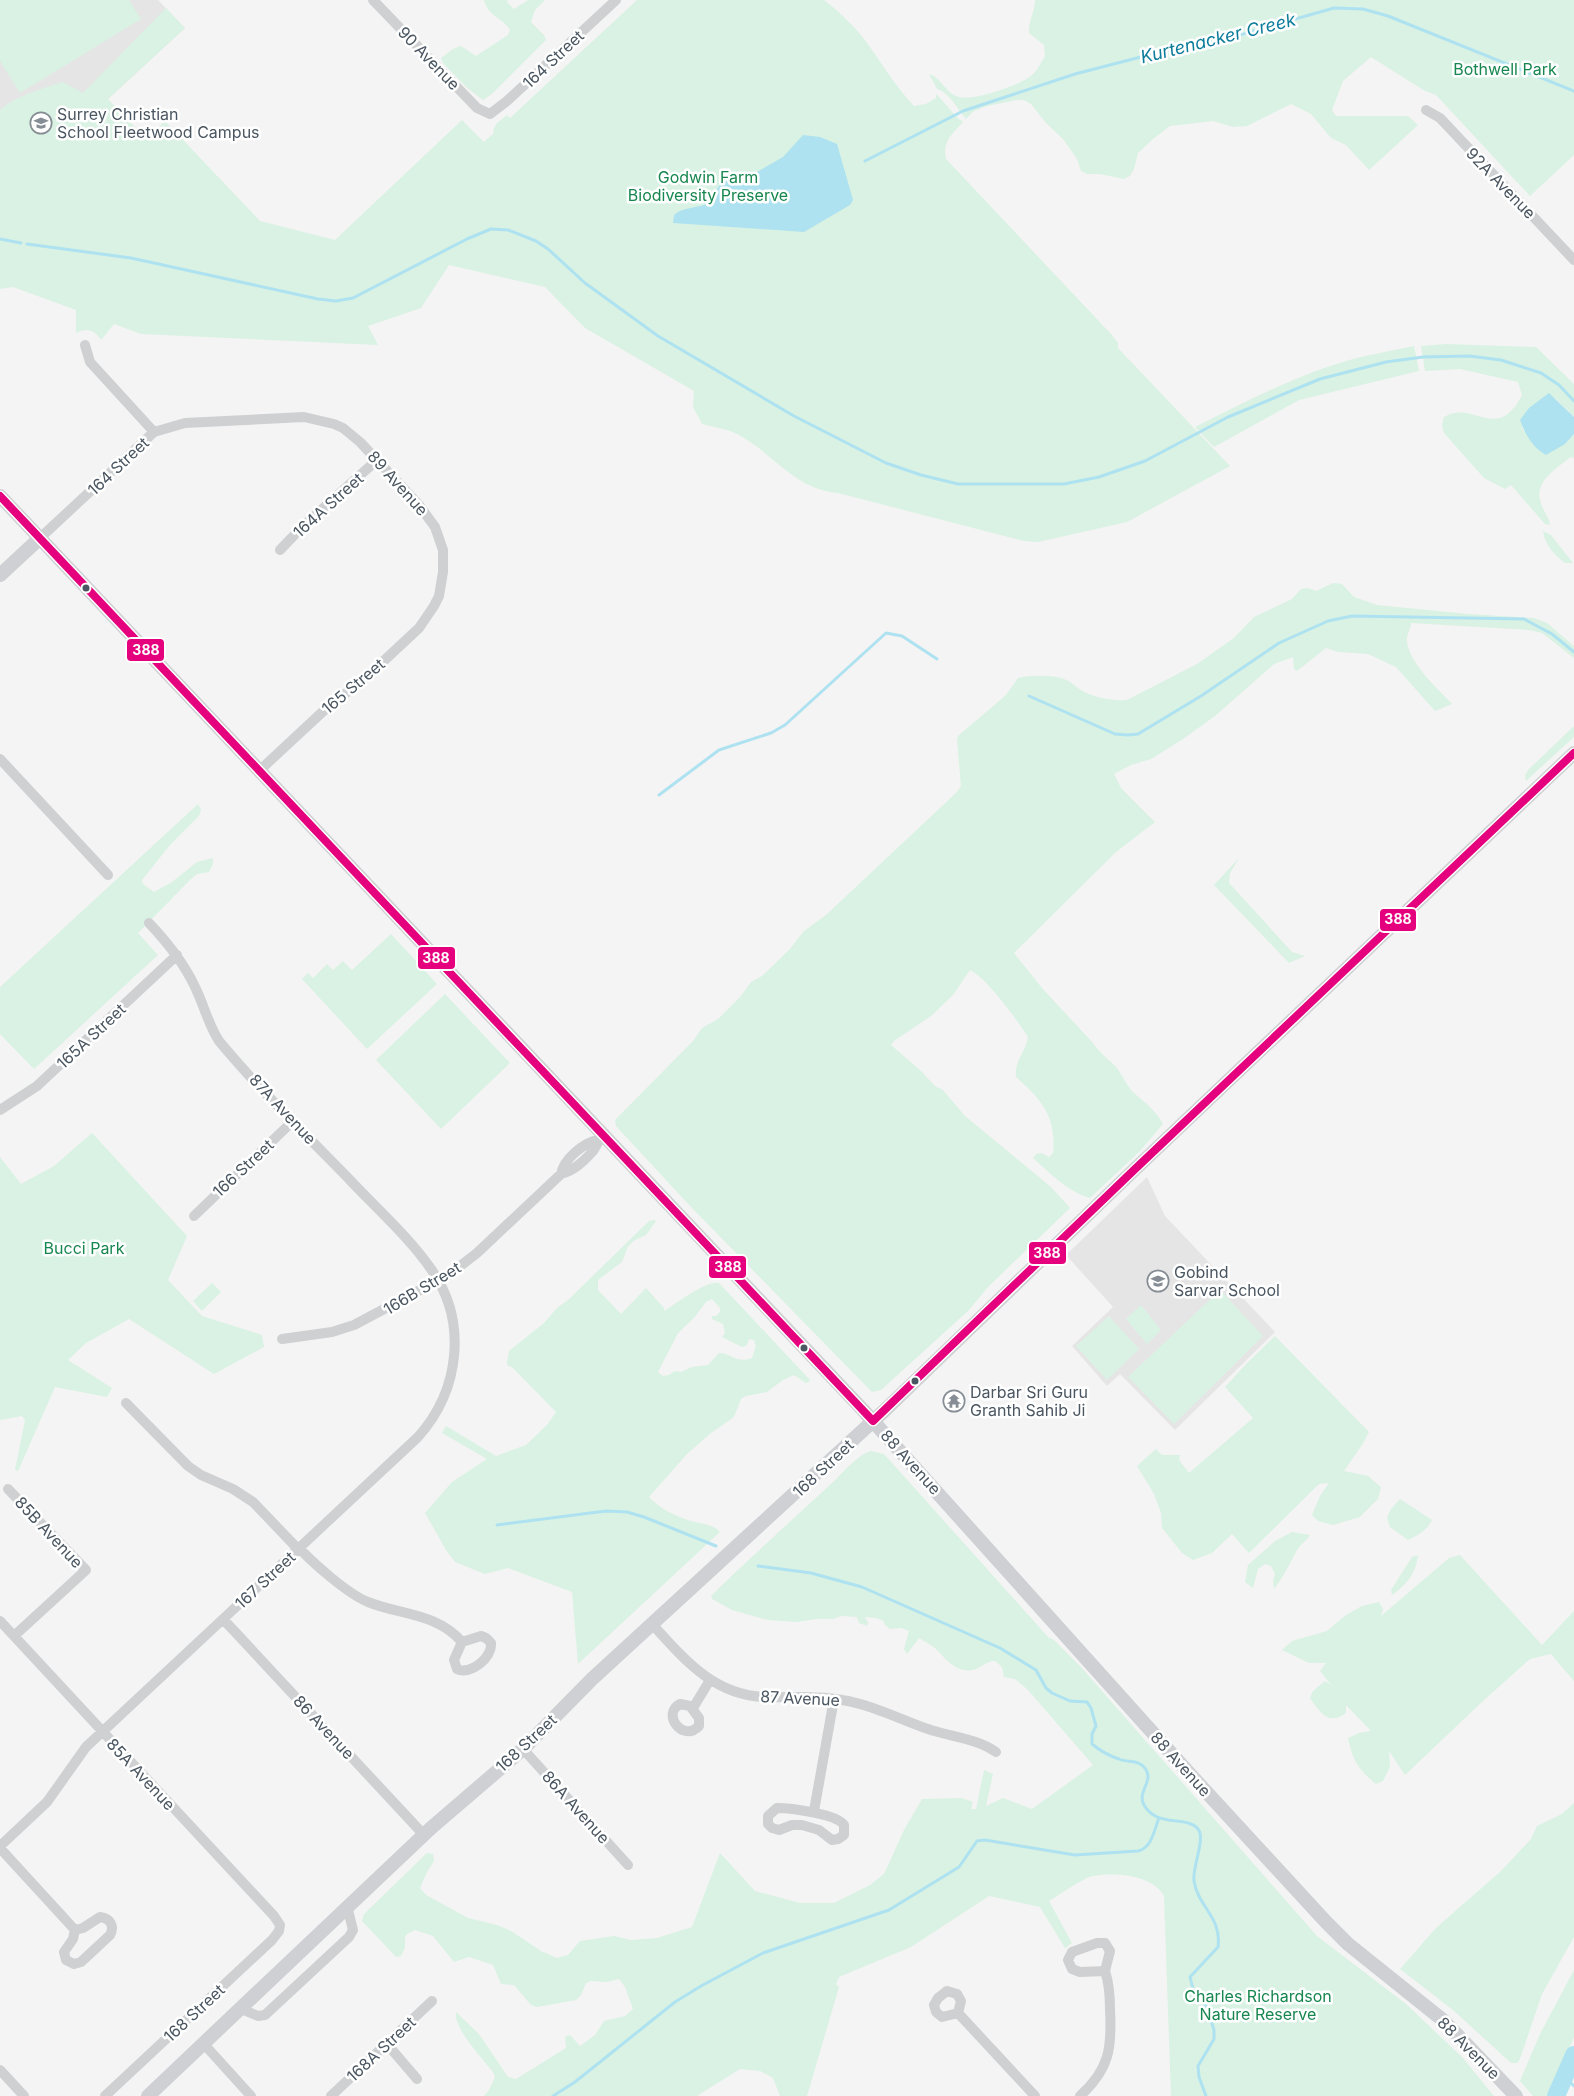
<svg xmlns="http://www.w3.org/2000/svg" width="1574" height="2096" viewBox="0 0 1574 2096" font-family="Inter,sans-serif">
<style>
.education{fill:#e6e5e6}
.green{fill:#d9f2e3;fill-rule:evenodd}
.water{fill:#aee2f0}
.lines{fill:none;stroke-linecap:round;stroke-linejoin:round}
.stream{stroke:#aee2f0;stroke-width:3}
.river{stroke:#aee2f0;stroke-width:18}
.street{stroke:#ced0d2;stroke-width:10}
.secondary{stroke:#ced0d4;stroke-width:14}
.bus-1-casing{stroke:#fff;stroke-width:11}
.bus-1{stroke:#e5007d;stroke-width:8}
.bus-dot{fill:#4a5661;stroke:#fff;stroke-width:2}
.labels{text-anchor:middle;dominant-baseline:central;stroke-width:5;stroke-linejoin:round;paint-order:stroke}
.street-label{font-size:16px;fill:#4a5661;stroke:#fff}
.park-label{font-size:16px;fill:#17864f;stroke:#fff}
.poi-label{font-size:16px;fill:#4a5661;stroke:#fff;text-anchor:start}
.water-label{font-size:18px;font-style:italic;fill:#0c7c9b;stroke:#fff}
.line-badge{stroke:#fff;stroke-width:2}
.badge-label{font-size:14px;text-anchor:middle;font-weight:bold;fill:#fff}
</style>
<rect width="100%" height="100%" fill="#f4f4f4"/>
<path class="education" d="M0,0H158L185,28L0,199Z
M1147,1177L1165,1216L1275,1332L1175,1430L1120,1374L1107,1386L1072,1346L1113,1307L1066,1255Z"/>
<path class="green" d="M0,0H129L141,19L20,93L0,61Z
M484,0H508L507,2L514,9L528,0H545L535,10L531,22L544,35L546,40L492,94L483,100L466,87L443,63L441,58L453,49L461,46L476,56L508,35L510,30C504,18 488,17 484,0Z
M637,0H824C837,10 850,22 861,35C879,58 893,84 914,106L926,104L936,98V94C946,103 953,115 963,122C952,134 942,142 946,159L1111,334L1118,343V348L1230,466L1127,522L1038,542L1024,541L838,493C794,489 774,454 739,435C729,429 713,427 702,424L693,407L694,391L585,328L545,287L449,265L421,308L368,326L378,345L141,334L114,324L101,340C95,330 87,327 76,333V310L13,287L0,289V110C17,95 42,89 63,82L83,93L166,8L185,28L108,99L146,139L165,121L260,221L335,240L462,120L484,142L494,133L493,130L497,123L507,115L510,118Z
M1035,0H1574V155L1530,196L1436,95L1425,91L1371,57L1343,81L1332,110L1336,116H1408L1418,125L1369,170L1346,145L1331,138L1311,114L1291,104L1247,126L1233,127L1213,121L1170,126L1153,139L1138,153L1134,169L1130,176L1124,179L1100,174H1087L1081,171L1077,159L1063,139L1046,123L1031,104L1024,100H1017L987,106L974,111L966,119C958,110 949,92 937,89L929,74C941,77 946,94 959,97C974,101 1021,85 1032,75C1038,70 1041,62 1045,56L1044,45L1029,33C1028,21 1035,12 1035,0Z
M1446,344L1536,347L1574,384V417L1555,398L1521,420L1523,430L1565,444L1574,434V458L1571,457C1556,468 1533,483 1541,503C1543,511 1549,517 1550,525L1545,524L1511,485L1505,489L1484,478L1444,433L1442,425L1444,417C1473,399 1497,444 1522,395L1518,382L1460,369L1425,371L1421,346Z
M1414,346L1419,371L1299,400L1214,447L1195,427C1247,401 1304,371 1361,357C1378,353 1396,350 1414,346Z
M1543,531L1551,535L1573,563H1565C1554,554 1545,546 1543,531Z
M1333,583L1342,584L1354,597L1377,605L1468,614L1534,618L1547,623L1574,646V658L1542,633L1529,630L1411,623C1411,629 1406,635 1407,642C1410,664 1438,689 1452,704L1435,711L1396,667L1368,654L1338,652L1326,648L1297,671L1294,669L1293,657L1274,664L1215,716L1183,739L1151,759L1131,765L1114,774L1121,788L1155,822L1116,852L1014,953L1042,988L1093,1043C1100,1054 1109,1059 1117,1068C1123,1076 1127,1087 1135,1094C1146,1103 1156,1111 1163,1124L1139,1152L1090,1198C1068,1192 1050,1173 1033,1158L1036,1154L1042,1153L1049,1157L1053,1153C1057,1117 1041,1099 1016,1077C1014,1061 1026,1052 1028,1037C1017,1020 986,977 970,970L953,995L931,1016L894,1041L891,1045L921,1071L936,1087L942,1089L965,1116L1051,1187L1070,1208L988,1287L968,1311L881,1390L872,1392L691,1207L616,1126L615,1120L693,1041L702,1028L718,1019L741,996L751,982L762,976L789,950L804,931L826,915L957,792L961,786L957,740L958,736L1006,695L1018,678C1031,675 1049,675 1061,678C1069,680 1075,686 1081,690C1094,698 1112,701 1127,700L1197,664L1234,638L1254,617L1292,599L1301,589L1308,588L1316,591Z
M1574,726V737L1526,781L1525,775L1529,769Z
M198,804L201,810L199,816L170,845L142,880L143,884L154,892L172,882L197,862L213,858V864L209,872L197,874L190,880L138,933L158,955L34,1069L0,1034V987Z
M1239,858L1230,873L1229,883L1292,952L1305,956L1289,963L1214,885Z
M391,934L437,984L367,1049L302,979L308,973L313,978L327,964L333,970L343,961L352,970Z
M445,994L510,1063L441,1129L376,1060Z
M92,1133L187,1236L168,1280L202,1316L262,1335L264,1347L214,1374L129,1319L86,1343L68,1360L112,1388L107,1397L55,1387L18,1471L15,1470L25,1420L22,1416L0,1420V1157L21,1184L54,1166Z
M654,1220L656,1221L646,1235L635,1240L628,1246L622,1262L598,1280V1290L621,1314L646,1288L664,1308V1311C676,1304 706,1280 719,1283L810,1380L809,1382L806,1383L794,1375L783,1380L767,1392L746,1396L741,1399L734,1417L711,1433L687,1454L649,1497C660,1509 675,1516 691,1521C701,1524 713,1524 720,1532L578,1664L572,1592L508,1568L485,1574L455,1562L446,1550L425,1513L452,1482L487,1459L442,1433L446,1426L496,1456L526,1445L547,1425L556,1412L512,1367L508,1366L507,1363L509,1351L544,1323L557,1308L568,1300L649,1221ZM712,1299L720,1308V1312L716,1316H712V1319L723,1324L725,1333L722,1337L742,1347L747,1345L749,1339L754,1340L756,1346L752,1358C736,1364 732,1353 719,1353L708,1365L692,1367L681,1372L675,1371L669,1375L663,1376L658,1372L678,1333L694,1318L706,1302Z
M212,1283L221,1292L202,1311L193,1301Z
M1220,1290L1263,1336L1174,1424L1128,1377Z
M1141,1305L1161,1330L1147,1344L1126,1319Z
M1109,1316L1139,1349L1107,1380L1076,1346Z
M1275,1336L1369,1432L1362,1445L1344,1471L1368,1476L1381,1487L1378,1499L1360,1517L1333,1525L1318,1521L1312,1515L1320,1496L1329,1483L1319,1484L1249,1553L1232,1534L1212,1553L1193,1560L1182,1553L1162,1528L1161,1513L1154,1494L1137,1466L1156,1449L1162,1455H1180L1179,1460L1189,1473L1253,1418L1225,1387L1249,1361Z
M871,1451L884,1454L1049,1638L1053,1639L1080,1666L1317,1936L1406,2004L1463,2058L1494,2096H1171L1164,1896C1153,1875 1115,1872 1093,1876C1083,1878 1059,1895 1049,1901L1072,1943L1065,1948L1040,1907L989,1896L911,1947L839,1977L836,1984L839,1987L807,2096H780L773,2078L760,2071L740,2069L697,2096H484L489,2090L495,2077L493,2072C483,2059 453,2028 456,2012L479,2034L508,2077L516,2079L566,2048L565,2037L570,2035L580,2046L595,2035L604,2021L625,2016L633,2009L625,1987L619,1979L607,1982L591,1981L586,1983L581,1995L576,2000L537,2007L531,2005L514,1985L501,1984L493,1965L469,1957L454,1962L433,1936L415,1930L407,1934L405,1937V1947L401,1956L396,1957L362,1921L364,1914L427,1853L433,1854L434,1861L427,1872L420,1888L426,1895L468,1918L497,1925L511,1931L541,1951L557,1958L568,1955L580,1941L614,1936L631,1940L657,1938L692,1927L720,1853L755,1891L800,1903H834L870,1885L884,1874L904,1830L922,1799L962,1798L973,1802L971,1809H976L984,1770L993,1774L986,1806L1003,1798L1032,1809L1093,1765L1028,1690L1015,1679L1004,1677L1002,1667L995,1661C986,1661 981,1668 973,1670C958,1673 947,1661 939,1652C934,1646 925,1642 919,1638L907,1654L904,1649L909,1631L901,1628L890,1629L884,1624V1621L876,1618L865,1617L868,1623L867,1626L859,1623L857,1617L841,1616L833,1619H816L796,1622L768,1620L732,1610L712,1599L711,1596L720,1587C757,1552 795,1517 832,1483C843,1473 857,1455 871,1451Z
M1400,1499L1432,1520C1427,1530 1419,1535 1408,1540L1390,1527L1387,1518L1391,1509Z
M1292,1532L1310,1535C1307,1541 1300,1544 1297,1550C1290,1563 1284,1576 1274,1589L1273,1581L1275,1574L1271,1566L1265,1564L1258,1569L1253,1588L1245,1582L1248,1565L1275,1541Z
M1418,1555C1416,1574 1407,1584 1392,1595L1391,1590L1412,1557Z
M1460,1555L1542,1645L1574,1611V1681L1551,1654L1530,1659L1483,1701L1405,1775L1389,1751L1390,1767L1383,1781L1376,1784C1358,1769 1353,1761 1348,1738L1359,1733L1371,1731L1346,1705V1713C1329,1726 1320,1713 1310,1698L1313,1691L1325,1681L1331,1685L1320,1671L1326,1663H1309L1282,1650L1292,1641L1327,1631L1346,1615L1362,1606L1379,1602L1383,1609L1381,1616L1449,1558Z
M1574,1803V1937L1542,1994L1520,2059L1517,2063H1511L1453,2010L1400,1969L1436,1928L1501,1871L1531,1839L1537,1826L1562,1814Z
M1574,1970V2037L1550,2096H1533L1520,2081L1540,2034Z"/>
<path class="water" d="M803,135L820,137L837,144L853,200L850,205L804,232L673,223L674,215C683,206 701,209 712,201C716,198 714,195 716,191C717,188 721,184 723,181L734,182L743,180L783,157Z
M1549,393L1574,417V434L1565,444L1546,455C1533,448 1525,434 1520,420L1529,408Z"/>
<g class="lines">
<path class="stream" d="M865,161L963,111L1075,74L1164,51L1232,37L1334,8L1363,9L1388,16L1574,91
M0,239L21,243
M27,244L131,258L318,299L336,301L353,298L467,239L491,229L508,230L536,241L548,249L585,283L658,336L794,416L886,463L921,475L958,484H1064L1099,477L1145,461L1228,417L1320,379L1386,362L1423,357L1469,356L1501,360L1541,373L1559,385L1574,401
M1029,696L1115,734L1128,735L1138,734L1201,696L1279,643L1328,621L1352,616L1524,619L1552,634L1574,652
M659,795L719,750L771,733L785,725L886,633L902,636L937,659
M497,1525L606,1511L627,1512L644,1517L716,1546
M758,1566L811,1573L862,1587L1000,1648L1036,1670L1046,1688L1052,1693L1070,1701L1087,1702L1091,1708L1096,1726L1092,1734V1744C1099,1750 1110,1756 1119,1759C1127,1763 1136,1759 1143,1766C1157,1780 1136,1791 1144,1805C1157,1828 1186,1815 1198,1829C1206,1838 1192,1867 1194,1881C1198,1907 1222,1917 1218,1947L1190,1977L1193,1989L1207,2008L1214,2030V2039L1198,2066L1199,2077L1206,2096
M1564,2076L1574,2086
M553,2096L575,2082L675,2002L701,1986L763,1953L889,1910L959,1867L977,1841L985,1840L1075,1855L1138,1851C1152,1848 1154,1830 1159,1818"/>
<path class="river" d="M1556,2096L1574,2055"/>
<path class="street" d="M373,0L477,108L490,114L507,101L616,0
M1426,110L1440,118L1574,260
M85,345L90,362L154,432
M40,538L154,432L185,423L304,417L334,424L343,428L360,442L419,505L435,527L443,550V572L439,596L434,606L419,628L360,683L331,704L260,770
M280,550L301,528L377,460
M0,759L108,875
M0,1110L37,1086L177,955
M561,1174C564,1159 583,1143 598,1140
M194,1216L293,1121
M282,1339L332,1332L354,1325L450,1274L477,1253L561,1174C574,1171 584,1161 593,1151C597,1145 599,1139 604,1134
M126,1403L188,1466L201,1475L233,1489L253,1502L298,1549
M8,1489L86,1570L14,1636
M299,1548C314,1564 348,1594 368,1602C400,1615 437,1613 462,1642
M223,1619L424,1835
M0,1621L274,1916L280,1925L279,1931L272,1940L105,2096
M652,1624C684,1659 714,1696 766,1697C792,1698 816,1695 842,1700C873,1705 899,1719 928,1729C951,1737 976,1738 996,1752
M481,1636L486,1638L491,1643C493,1657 470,1676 457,1669L454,1660L462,1642Z
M680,1704L690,1706L699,1718V1726C683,1743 661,1714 680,1704Z
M693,1708L710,1680
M523,1749L628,1865
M777,1808C790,1808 837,1814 844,1825V1835L838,1839L832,1840L819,1830L802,1825H792L779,1830L772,1828L768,1824V1816Z
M814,1811L834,1699
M0,1846L47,1802L86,1747L418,1437C460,1390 468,1321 431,1269C408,1236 376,1208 349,1179C305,1134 259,1089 219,1041C208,1024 204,1005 195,987C184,963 167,942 149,923
M0,1848L75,1930
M100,1917C110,1918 115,1926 110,1935L81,1962L74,1964L66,1960L64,1952L73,1939L75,1930L83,1928Z
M1097,1943H1105L1110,1951L1105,1971L1080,1972L1072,1969L1068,1960L1072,1952Z
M947,1991L957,1994L961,2001L958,2013L942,2017L936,2012L934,2005L938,1998Z
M241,2009L258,2016L265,2015L349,1937L353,1930L347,1906
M958,2013L1035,2096
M203,2043L251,2096
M387,2044L417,2079
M0,2070L24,2096
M331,2096L432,2001
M1080,2096C1110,2069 1112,2047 1110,2009C1110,1995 1109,1983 1105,1971"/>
<path class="secondary" d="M0,496L863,1410L1188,1772L1326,1922L1348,1944L1444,2021L1516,2096
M0,575L40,538
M148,2096L431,1828L523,1749L592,1679L884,1411L1134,1170L1574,753"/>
<g class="bus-1-casing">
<path id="bus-1" d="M0,496L873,1421
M873,1421L1134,1170L1574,753"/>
</g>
<use href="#bus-1" class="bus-1"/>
</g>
<defs>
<g id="school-ring" transform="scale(1.125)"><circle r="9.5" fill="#fff" stroke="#868d94" stroke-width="1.5"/><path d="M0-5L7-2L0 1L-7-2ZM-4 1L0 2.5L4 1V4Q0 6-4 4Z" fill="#868d94"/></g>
<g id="temple-ring" transform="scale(1.125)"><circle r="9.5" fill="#fff" stroke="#868d94" stroke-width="1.5"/><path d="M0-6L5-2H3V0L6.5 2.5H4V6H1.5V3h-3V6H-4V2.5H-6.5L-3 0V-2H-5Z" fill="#868d94"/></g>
</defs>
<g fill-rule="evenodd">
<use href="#school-ring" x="41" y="123"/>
<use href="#school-ring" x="1158" y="1281"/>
<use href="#temple-ring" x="954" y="1401"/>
</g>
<g class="bus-dot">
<circle cx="86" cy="588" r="4.5"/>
<circle cx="804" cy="1348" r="4.5"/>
<circle cx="915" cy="1381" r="4.5"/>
</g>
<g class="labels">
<g class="street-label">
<text transform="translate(429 58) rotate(46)">90 Avenue</text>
<text transform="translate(553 59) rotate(-43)">164 Street</text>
<text transform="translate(1501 183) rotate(46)">92A Avenue</text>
<text transform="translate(118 466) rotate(-43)">164 Street</text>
<text transform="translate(398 483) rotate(48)">89 Avenue</text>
<text transform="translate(328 505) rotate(-42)">164A Street</text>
<text transform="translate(353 686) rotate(-40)">165 Street</text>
<text transform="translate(91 1036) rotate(-43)">165A Street</text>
<text transform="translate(283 1109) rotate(47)">87A Avenue</text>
<text transform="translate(243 1168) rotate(-43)">166 Street</text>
<text transform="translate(422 1288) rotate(-31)">166B Street</text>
<text transform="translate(911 1462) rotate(48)">88 Avenue</text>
<text transform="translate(823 1468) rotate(-43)">168 Street</text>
<text transform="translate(49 1532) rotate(47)">85B Avenue</text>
<text transform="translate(265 1580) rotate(-43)">167 Street</text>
<text transform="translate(800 1698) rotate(3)">87 Avenue</text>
<text transform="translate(324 1727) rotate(47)">86 Avenue</text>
<text transform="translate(526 1743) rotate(-43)">168 Street</text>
<text transform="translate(1181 1764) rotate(48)">88 Avenue</text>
<text transform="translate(141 1774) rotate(47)">85A Avenue</text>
<text transform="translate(576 1807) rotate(48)">86A Avenue</text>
<text transform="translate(194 2013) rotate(-43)">168 Street</text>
<text transform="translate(1469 2048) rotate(45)">88 Avenue</text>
<text transform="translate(381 2049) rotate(-43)">168A Street</text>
</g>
<g class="park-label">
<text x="1505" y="69">Bothwell Park</text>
<text x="708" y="177">Godwin Farm<tspan x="708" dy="18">Biodiversity Preserve</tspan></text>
<text x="84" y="1248">Bucci Park</text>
<text x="1258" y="1996">Charles Richardson<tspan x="1258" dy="18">Nature Reserve</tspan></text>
</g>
<g class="poi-label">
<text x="57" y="114">Surrey Christian<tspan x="57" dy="18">School Fleetwood Campus</tspan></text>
<text x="1174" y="1272">Gobind<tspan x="1174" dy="18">Sarvar School</tspan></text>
<text x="970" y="1392">Darbar Sri Guru<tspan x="970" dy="18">Granth Sahib Ji</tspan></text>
</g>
<g class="water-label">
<text transform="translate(1218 38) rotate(-14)">Kurtenacker Creek</text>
</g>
</g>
<g class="line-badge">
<rect x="126" y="638" width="39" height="24" rx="5" fill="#e5007d"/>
<rect x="1379" y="908" width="38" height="24" rx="5" fill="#e5007d"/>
<rect x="417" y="946" width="39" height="24" rx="5" fill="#e5007d"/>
<rect x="1028" y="1241" width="39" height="24" rx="5" fill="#e5007d"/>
<rect x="708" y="1255" width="39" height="24" rx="5" fill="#e5007d"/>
</g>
<g class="badge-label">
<text x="146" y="655">388</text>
<text x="1398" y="924">388</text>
<text x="436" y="963">388</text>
<text x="1047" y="1258">388</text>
<text x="728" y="1272">388</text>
</g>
</svg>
